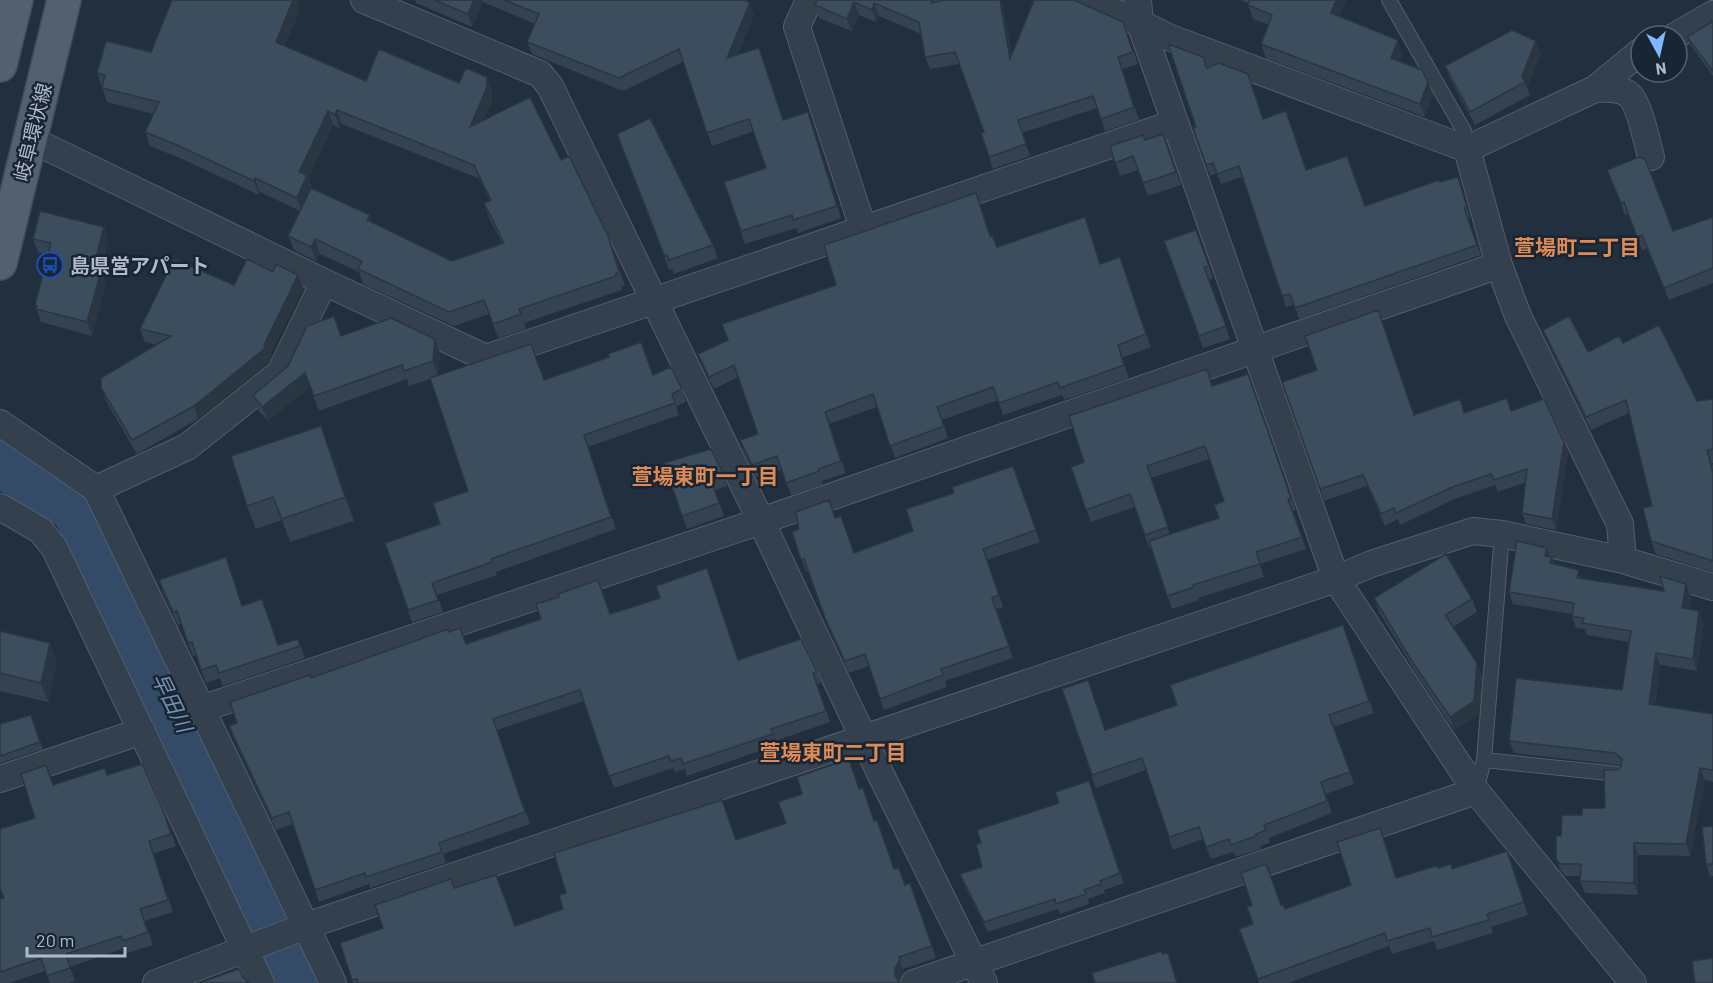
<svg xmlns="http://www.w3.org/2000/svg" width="1713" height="983" viewBox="0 0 1713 983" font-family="Barlow,'Noto Sans JP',sans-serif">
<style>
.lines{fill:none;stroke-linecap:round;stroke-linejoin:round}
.river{stroke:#334b67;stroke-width:58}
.service-casing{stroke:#535e6c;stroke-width:16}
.minor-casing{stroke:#535e6c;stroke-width:28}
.primary-casing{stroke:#414c5a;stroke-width:36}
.service{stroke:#35404e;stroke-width:14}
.minor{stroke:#35404e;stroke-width:26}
.primary{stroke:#53606e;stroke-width:33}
.wall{fill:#344251;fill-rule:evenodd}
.shaded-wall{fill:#2a3642}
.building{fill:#3c4d5e;stroke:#2a3642;stroke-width:1.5}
.labels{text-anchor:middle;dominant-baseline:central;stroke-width:5;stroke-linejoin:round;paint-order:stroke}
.street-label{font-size:20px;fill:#b0bbca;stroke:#1a2533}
.poi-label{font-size:20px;font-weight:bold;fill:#b0bbca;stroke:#1a2533;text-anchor:start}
.neighbourhood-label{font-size:21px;font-weight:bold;fill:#de8b56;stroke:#1a2533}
.water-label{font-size:21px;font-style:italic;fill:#7593b4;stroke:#1a2533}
</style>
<rect width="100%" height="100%" fill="#212f3e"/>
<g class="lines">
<path class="river" d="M0,457L79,505L308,983"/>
<g class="service-casing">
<path id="service" d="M1389,0L1464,131L1467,149
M1484,760L1618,774
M1476,791L1484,760L1502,534"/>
</g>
<g class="minor-casing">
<path id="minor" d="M364,0L540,74L550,86L761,521L880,773L984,983
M809,0L797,27L863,228
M1086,0L1140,23L1168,37L1467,149L1499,265L1518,316L1620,524L1623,560
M1138,0L1140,23L1336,579L1476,791L1633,983
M1675,36L1713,14
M1595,89C1606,89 1618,87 1628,94C1639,102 1647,142 1651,157
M30,139L324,282L486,358L1175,123
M1467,149L1595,89L1641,51
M0,423L96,489L333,983
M96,489L187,447L280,373L324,282
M0,507L40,530L54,547L261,983
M201,709L761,521L1499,265
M0,779L142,731
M156,983L306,926L1336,579L1371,564L1473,531L1502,534L1623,560L1713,587
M914,983L1476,791"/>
</g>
<g class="primary-casing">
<path id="primary" d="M0,65L16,0
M0,263L64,0"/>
</g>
<use href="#service" class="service"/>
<use href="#minor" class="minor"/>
<use href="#primary" class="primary"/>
</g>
<path class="wall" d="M172,0H297L300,10L285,46L366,81L459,83L487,77L492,91V102L484,120L561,160L613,250L625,286L621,287L622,290L524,323L526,329L498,338L489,314L454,326L363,284L359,272L320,254L316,261L294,250L288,236L300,211L260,192L259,195L182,159L150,146L145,132L153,114L107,102L97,73L151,52ZM342,124L480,179L490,201L484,203L489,218L502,243L452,261L372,223L312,188L308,178L333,125L340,129Z
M415,0H744L754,15L738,54L783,120L808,112L841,218L798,233L796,228L745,244L724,182L766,168L754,131L712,146L683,62L623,91L532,54L527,42L535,24L483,2L472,27L416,3Z
M817,0H1001L1003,6L1012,55L1075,1L1123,22L1138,64L1122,69L1139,120L1105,131L1097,108L1022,133L1030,156L993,169L981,133L984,132L959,64L930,69L925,57L921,34L879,16L876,22L859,15L852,31L819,18L815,5Z
M1240,0H1346L1339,17L1402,54L1399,61L1428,82L1433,95L1425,117L1266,58L1261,44L1269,25L1253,19L1248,5V3Z
M1713,21V76L1691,46L1687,37Z
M1536,41L1541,54L1527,88L1530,95L1475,125L1450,79L1445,66Z
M1207,67L1263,119L1306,170L1365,206L1440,182L1461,187L1470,218L1468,219L1481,255L1299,319L1294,304L1286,307L1242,177L1221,184L1217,173L1210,176L1193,128L1196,127Z
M617,134L713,245L718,258L674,274L672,269L669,270Z
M1163,134L1181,185L1148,196L1138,170L1120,176L1110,146L1145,140Z
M1607,170L1673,231L1713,217V283L1669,300L1647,248L1642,250L1628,214L1625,215Z
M104,227L108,241L101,271L106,284L92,336L41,322L35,305L48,255L38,252L33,239Z
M1196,230L1213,278L1209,280L1230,339L1203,348L1164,241Z
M991,236L997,247L1100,263L1120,257L1151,347L1122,358L1129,378L1064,400L1062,395L1003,415L998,400L942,420L948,438L895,458L877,407L829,424L846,473L822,481L823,484L791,495L782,469L756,477L744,452L740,440L758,434L738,377L714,389L703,367L698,354Z
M273,272L298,275L303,288L271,353L272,355L268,363L198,419L137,454L106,401L101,388L156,345L145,342L140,329L234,285Z
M1543,330L1588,352L1623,343L1697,401L1713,399V463H1712L1713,467V572L1656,554L1651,541L1652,506L1629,413L1591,430L1548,342Z
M341,336L440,353L438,375L544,380L653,375L682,389L686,402L676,406L679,415L588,447L616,529L496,572L497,575L437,595L443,612L412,622L385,543L440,524L468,491L430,379L409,386L407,379L319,411L310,387L268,421L258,410L253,395Z
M1248,374L1296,510L1293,511L1306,549L1260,564L1264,577L1198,598L1199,600L1172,609L1151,547L1149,548L1135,507L1091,522L1071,467L1084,462L1213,386ZM1210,459L1224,501L1219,518L1170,534L1151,478Z
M1511,411L1568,453L1556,530L1526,524L1522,513L1526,482L1498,492L1495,485L1455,499L1400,525L1398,519L1385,526L1367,486L1324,501L1320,489L1414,415Z
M330,449L354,521L290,542L282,520L256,529L247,506Z
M664,463L723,473L727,486L715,490L724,516L687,529Z
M1013,466L1040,542L987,560L1003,607L996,609L1013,658L945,681L947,687L884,710L869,666L849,673L829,629L808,571L806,572L792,532L835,518L854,553L913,531L954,493Z
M1550,556L1555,564L1582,578L1691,596L1689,609L1704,623L1697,671L1660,665L1655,705L1713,714V782L1705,780L1690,856L1638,855V895L1585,893L1580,881L1581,876H1565L1561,871L1556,859L1561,836L1582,815L1605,808L1618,770L1621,767L1619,765L1514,753L1509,741L1622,690L1629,642L1587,635L1585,629L1576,628L1572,616V614L1513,604L1509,592Z
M159,580L243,606L278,645L298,639L305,658L223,686L220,678L206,683L196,655L193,656L181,624L178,625L163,593Z
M1374,598L1472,599L1477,612L1453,627L1477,663L1482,677L1479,715L1454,730L1418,676L1379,612Z
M610,614L738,660L817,672L821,683L817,684L830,722L775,741L777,745L687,776L685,769L675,772L673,768L614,788L584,701L497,730L530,824L443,854L446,863L370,888L369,884L319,902L293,824L276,830L233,737L229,726L237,723L311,678L466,644Z
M1343,625L1374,713L1334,727L1354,784L1326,794L1332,813L1269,838L1270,843L1260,846L1261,849L1236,857L1233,852L1211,859L1203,839L1173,850L1146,770L1096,788L1062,689L1105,730L1177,705Z
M0,631L57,662L48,702L0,691Z
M31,715L43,749L0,763V724Z
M108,775L163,810L176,846L153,854L173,912L145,921L153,945L127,953L125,948L70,967L75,981L68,983H50L45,971L9,983H0V899L4,898L35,818L53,785Z
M1089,781L1124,883L1104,890L1105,893L1088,899L1089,904L1060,914L1058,909L988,932L963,883L960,874L982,867L981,843L1059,803Z
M863,788L874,821L894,869L905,885L910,883L936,958L903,969L904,972L899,980L900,982L902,983H353L340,943L383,928L454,888L515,926L563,909L736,840L786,823Z
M1713,826V876L1710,877L1706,864Z
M1380,828L1397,878L1439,868L1452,869L1507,851L1528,915L1491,927L1493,933L1437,950L1434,941L1392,954L1389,946L1288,983H1259L1239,929L1253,924L1252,905H1281L1285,909L1351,885Z"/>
<path class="shaded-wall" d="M293,0H297L300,10L281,57L276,42Z
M474,0H482L483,2L472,27L468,14Z
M1000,0H1001L1003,6L1015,71L1010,59Z
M1336,0H1346L1336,26L1331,13Z
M750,2L754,15L732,70L727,58Z
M854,2L859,15L852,31L847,19Z
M874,3L879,16L876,22L872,10Z
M1398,40L1402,54L1396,71L1391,58Z
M1536,41L1541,54L1527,88L1522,76Z
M487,77L492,91V102L475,141L470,127Z
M1428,82L1433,95L1425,117L1420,104Z
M337,110L342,124L340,129L335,115Z
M328,111L333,125L308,178L312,189L302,212L297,198L299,172Z
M808,112L813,125L841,218L837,206Z
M255,178L260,192L259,195L254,181Z
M370,215L375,229L367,220Z
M104,227L108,241L101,271L106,284L92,336L87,322L93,269Z
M315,239L320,254L316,261L311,247Z
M298,275L303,288L271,353L272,355L268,363L198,419L194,406L265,343Z
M435,339L440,353L438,376L433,361Z
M305,373L310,387L268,421L262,407Z
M321,426L330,449L354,521L345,497Z
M1564,442L1568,453L1556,530L1552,519Z
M1547,548L1551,560L1552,557L1556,569L1555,576L1545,556Z
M1686,584L1691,596L1687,620L1682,608Z
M1699,611L1704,623L1697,671L1693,659Z
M50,643L57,662L48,702L41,683Z
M1656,653L1660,665L1653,716L1649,704Z
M1477,663L1482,677L1479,715L1454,730L1450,717Z
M1700,768L1705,780L1690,856L1686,844Z
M1634,843L1638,855V895L1634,883Z
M900,960L904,972L899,980L900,983L895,975V968Z"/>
<path class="building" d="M172,0H293L276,42L366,81L379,49L459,83L466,68L487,77V87L470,127L530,97L561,160L569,156L608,236L619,272L616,273V276L519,309L521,314L493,324L484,300L449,312L358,269L362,261L315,239L311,247L288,236L311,188L370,215L367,220L452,261L504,243L484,203L491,200L474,165L337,110L335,115L328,111L299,172L307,175L297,198L255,178L254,181L177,145L145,132L159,102L102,88L105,75L97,73L106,41L151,52Z
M434,0H474L468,14Z
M504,0H744L750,2L727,58L759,48L783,120L808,112L837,206L793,220L792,215L741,231L724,182L766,168L749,119L707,133L679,49L619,78L527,42L539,14Z
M817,0H932L931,3L945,0H1000L1010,59L1034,0H1074L1123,22L1133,52L1118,57L1134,107L1101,119L1093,96L1018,120L1026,144L989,157L981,133L984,132L955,52L925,57L919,22L874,3L872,10L854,2L847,19L815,5Z
M1250,0H1336L1331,13L1398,40L1391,58L1422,70L1428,82L1420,104L1261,44L1272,15L1248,5Z
M1713,21V71L1687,37Z
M1512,30L1536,41L1522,76L1525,82L1470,112L1445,66Z
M1168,44L1203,57L1207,68L1219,63L1248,74L1263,119L1286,111L1306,170L1347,156L1365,206L1439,180L1440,182L1458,177L1467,207L1464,208L1477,245L1295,308L1290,294L1282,296L1239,166L1217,174L1213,163L1206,165L1193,128L1196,127Z
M650,118L713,245L669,260L667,255L665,257L617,134Z
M1163,134L1176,172L1143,183L1133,156L1115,163L1110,146L1143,135L1145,140Z
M1639,157L1645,159L1673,231L1713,217V268L1664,288L1642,235L1637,237L1624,202L1621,203L1607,170Z
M976,193L990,236L992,235L997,247L1085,217L1100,264L1120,257L1146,334L1118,345L1124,365L1060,388L1058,382L999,403L993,387L937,407L944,426L890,446L873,394L825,412L841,461L818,469L819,471L786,483L777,456L752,465L740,440L758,434L734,365L709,377L698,354L728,340L722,324L836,285L824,245Z
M40,211L104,227L93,269L101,271L87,322L36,309L37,306L35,305L51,243L33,239Z
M1196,230L1209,266L1204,267L1226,326L1199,336L1164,241Z
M174,259L234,285L247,259L273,272L276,264L298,275L265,343L267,342L263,350L194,406L132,440L101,388V378L171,336L140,329Z
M1378,310L1414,415L1460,399L1464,413L1507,398L1511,411L1544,399L1564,442L1552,519L1522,513L1527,469L1494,480L1491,474L1450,488L1396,513L1394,508L1381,514L1363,475L1320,489L1282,382L1317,370L1305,336Z
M334,316L341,336L391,318L435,339L433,361L404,371L402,365L314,396L305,373L262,407L253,395L288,366L307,326Z
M1569,316L1588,352L1619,336L1623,343L1659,325L1697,401L1713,399V449L1707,450L1713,473V561L1651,541L1643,508L1652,506L1626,400L1586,417L1543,330Z
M641,342L653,375L671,367L682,389L672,394L675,403L584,435L611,517L491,559L492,562L432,583L438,600L408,610L385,543L440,524L433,503L468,491L430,378L531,344L544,380L609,357L608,354Z
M1207,369L1212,386L1248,374L1291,498L1288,499L1302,537L1256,552L1260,564L1193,585L1194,587L1167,596L1149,541L1219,518L1214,505L1224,501L1205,446L1147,466L1168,527L1145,535L1130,494L1086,510L1071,467L1084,462L1069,416Z
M321,426L345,497L282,519L273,497L247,506L231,456Z
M711,449L723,473L710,477L719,503L682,516L664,463Z
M1013,466L1036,530L983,549L999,595L992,598L1009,646L941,669L943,675L880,699L865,654L845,661L825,618L804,559L801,560L792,532L799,529L796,512L829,500L835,518L841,516L854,553L913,531L906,509L954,493L952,487Z
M1517,541L1547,548L1545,556L1552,557L1550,563L1579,570L1577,578L1664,591L1660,576L1686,584L1682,608L1699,611L1693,659L1656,653L1649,704L1713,714V770L1700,768L1686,844L1634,843V883L1580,881L1581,864H1560L1556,859V836H1561L1562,815H1582V808H1605L1604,770H1618L1621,767L1622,759L1615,753L1509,741L1516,678L1622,690L1631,631L1582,623L1584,618L1572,616L1574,603L1509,592Z
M1446,554L1472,599L1445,615L1477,663L1474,701L1450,717L1413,663L1374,598Z
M226,557L242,606L262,599L278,645L298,639L300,646L219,673L216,665L201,670L192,642L188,643L177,611L173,612L159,580Z
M707,568L738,660L801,639L817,672L813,673L826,711L771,729L773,734L683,764L681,758L671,761L669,756L609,776L580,690L493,719L525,812L439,843L442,852L366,877L365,873L315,890L289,812L272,818L229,726L237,723L230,702L310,675L311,678L448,629L449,632L460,628L466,644L541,619L536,604L559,597L558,594L598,580L610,614L660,598L656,586Z
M1343,625L1369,701L1329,715L1350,772L1321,782L1327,801L1264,825L1266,830L1256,834V836L1231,845L1229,839L1206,847L1199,827L1169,837L1142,758L1092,775L1062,689L1088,680L1105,730L1177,705L1170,685Z
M0,631L50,643L41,683L0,673Z
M31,715L40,742L0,756V724Z
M849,759L859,789L863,788L874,821L877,820L894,869L899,868L905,885L910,883L932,946L899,957L900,960L895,968V975L899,982L902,983H358L357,979L352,980L340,943L383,928L375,905L451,879L454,888L496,875L515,926L563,909L559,895L566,893L554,853L722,800L736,840L786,823L778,802L802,794L797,777Z
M142,764L163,810L171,834L149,841L168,900L140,909L148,932L123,941L121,936L66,954L70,968L47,976L41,958L0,972V899L4,898L0,888V829L35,818L21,774L46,765L53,785L105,768L107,775Z
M1089,781L1120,873L1100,881L1101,884L1084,890L1086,894L1056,904L1055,899L984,922L960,874L982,867L976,844L981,843L977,830L1059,803L1055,792Z
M1713,826V864H1706L1702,827Z
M1380,828L1396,878L1436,866L1439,868L1451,864L1452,869L1507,851L1524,902L1487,914L1489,920L1432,937L1430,928L1387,941L1385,933L1258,979L1239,929L1253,924L1247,907L1252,905L1241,873L1266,864L1281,905L1283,904L1285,909L1351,885L1337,842Z
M1162,951V954L1168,953L1177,983H1095L1092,973Z
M1713,958V983H1695L1692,961Z
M239,969L243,977L249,983H199Z"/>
<defs>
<g id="bus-ring" transform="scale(1.35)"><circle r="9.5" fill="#1a2533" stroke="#1a4fb4" stroke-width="1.5"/><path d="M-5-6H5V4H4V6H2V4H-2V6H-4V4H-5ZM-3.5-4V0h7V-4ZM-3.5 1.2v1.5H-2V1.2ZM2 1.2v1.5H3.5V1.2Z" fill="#1a4fb4"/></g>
</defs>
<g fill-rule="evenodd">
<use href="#bus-ring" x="50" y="265"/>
</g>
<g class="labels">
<g class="street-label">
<text transform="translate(32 132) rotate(-76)">岐阜環状線</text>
</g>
<g class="poi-label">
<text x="70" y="265">島県営アパート</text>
</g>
<g class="neighbourhood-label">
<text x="1577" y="246">萱場町二丁目</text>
<text x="705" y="475">萱場東町一丁目</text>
<text x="833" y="751">萱場東町二丁目</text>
</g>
<g class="water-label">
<text transform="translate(173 702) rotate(64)">早田川</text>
</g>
</g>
<g transform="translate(1659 54) rotate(172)"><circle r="28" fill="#1a2533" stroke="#56616f" stroke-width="1.5"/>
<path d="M0-4.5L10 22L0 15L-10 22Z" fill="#80b7ff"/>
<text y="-9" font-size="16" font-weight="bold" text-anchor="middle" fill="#b0bbca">N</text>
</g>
<path d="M27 947v9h98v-9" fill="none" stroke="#b0bbca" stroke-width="3"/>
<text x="36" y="947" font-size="18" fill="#b0bbca" stroke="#1a2533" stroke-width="4.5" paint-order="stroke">20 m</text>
</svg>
